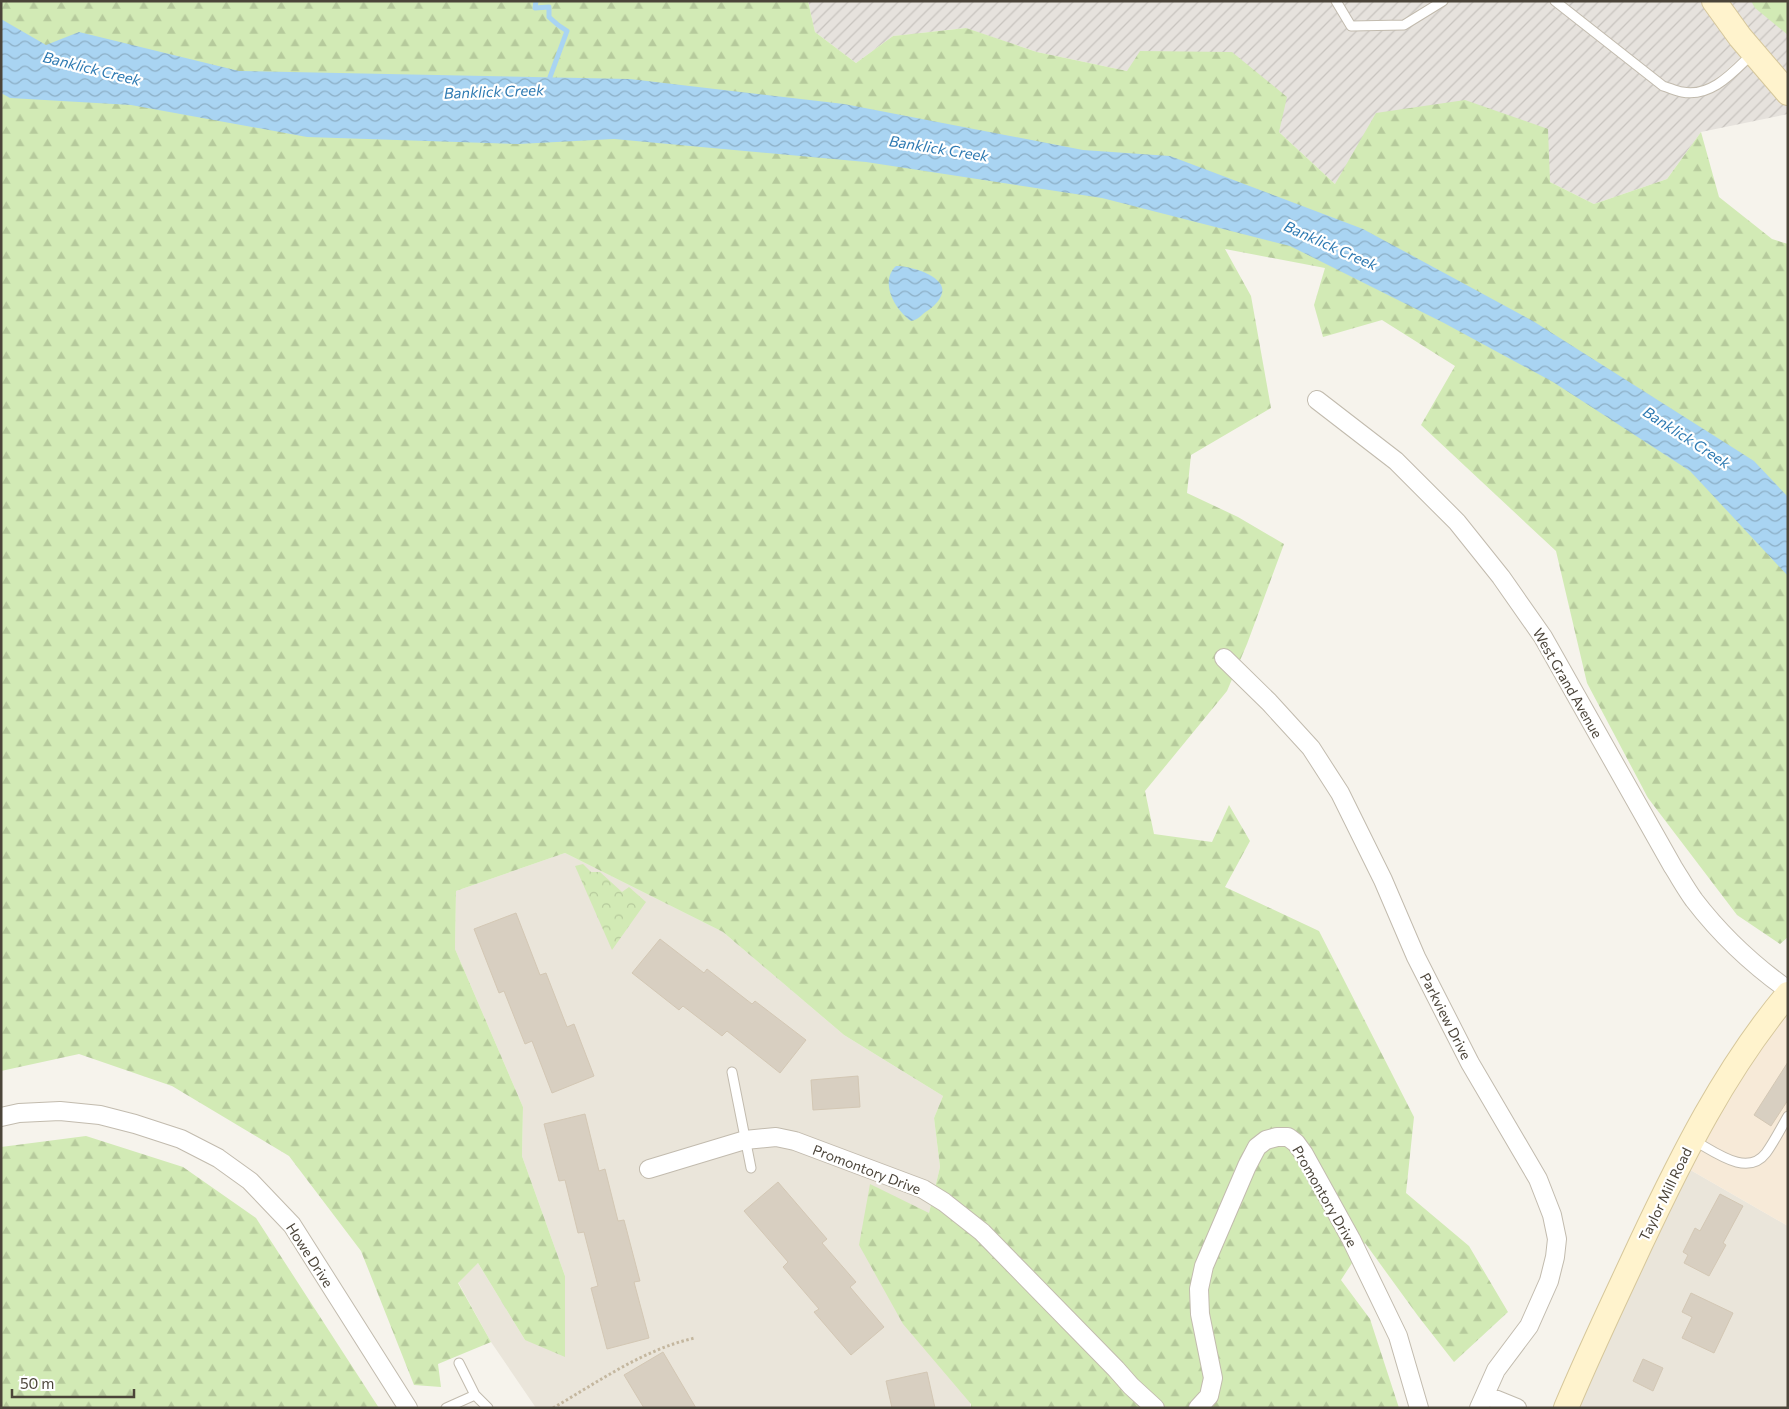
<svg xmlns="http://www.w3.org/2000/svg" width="1789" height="1409" viewBox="0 0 1789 1409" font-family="Commissioner,sans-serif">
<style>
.residential{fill:#eae5da}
.commercial{fill:#f7ead8}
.industrial{fill:url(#industrial-furrows)}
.forest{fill:url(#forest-firs)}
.park{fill:url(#park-crowns)}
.water{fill:url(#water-waves)}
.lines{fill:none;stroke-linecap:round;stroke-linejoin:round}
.stream{stroke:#a9d4f2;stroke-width:5}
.building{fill:#d8cfc1;stroke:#d3c7b4}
.service-casing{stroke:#c2bbae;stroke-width:11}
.minor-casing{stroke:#c2bbae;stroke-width:20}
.secondary-casing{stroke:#d6c79b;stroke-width:26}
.path{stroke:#c4b79f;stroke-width:3;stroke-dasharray:2.5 2.5;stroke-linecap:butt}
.service{stroke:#fff;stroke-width:9}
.minor{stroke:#fff;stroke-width:18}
.secondary{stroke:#fff3cd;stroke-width:24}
.labels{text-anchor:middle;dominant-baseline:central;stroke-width:4.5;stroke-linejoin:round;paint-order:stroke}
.street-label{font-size:14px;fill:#4b4439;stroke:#fff}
.water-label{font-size:15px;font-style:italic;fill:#2e7ab2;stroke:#fff}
</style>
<defs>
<pattern id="industrial-furrows" width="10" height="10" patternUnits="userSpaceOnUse" patternTransform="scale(1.25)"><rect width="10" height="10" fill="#e6e2dd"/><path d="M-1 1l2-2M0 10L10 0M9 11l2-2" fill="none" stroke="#c7c3be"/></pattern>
<pattern id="forest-firs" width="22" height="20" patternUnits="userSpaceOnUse" patternTransform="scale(1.25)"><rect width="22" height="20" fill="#d2eab5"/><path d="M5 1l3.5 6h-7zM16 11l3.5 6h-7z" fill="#b6ca9c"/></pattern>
<pattern id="park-crowns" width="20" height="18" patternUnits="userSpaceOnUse" patternTransform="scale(1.25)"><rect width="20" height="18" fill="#d2eab5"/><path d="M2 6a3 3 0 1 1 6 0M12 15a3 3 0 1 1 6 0" fill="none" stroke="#b6ca9c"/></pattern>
<pattern id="water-waves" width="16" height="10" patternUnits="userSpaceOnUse" patternTransform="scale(1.25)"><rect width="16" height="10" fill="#a9d4f2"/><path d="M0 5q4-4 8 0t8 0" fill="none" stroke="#8caec5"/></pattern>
</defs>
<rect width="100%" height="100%" fill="#f6f3ec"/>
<path class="residential" d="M565,853L723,932L844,1035L943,1096L934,1118L940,1167L929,1213L971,1408H536L491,1342L458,1282L478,1263L525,1340L565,1276L522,1156L523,1107L455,949L456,891Z
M1680,1164L1788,1226V1408H1566Z"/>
<path class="commercial" d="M1788,994V1226L1680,1164Z"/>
<path class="industrial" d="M808,1H1788V114L1701,132L1667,179L1594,204L1550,182L1335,184L1279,132L1127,71L1037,52L965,28L893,36L856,63L815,32Z"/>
<path class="forest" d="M1,1H808L815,32L856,63L893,36L966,28L1037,52L1127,71L1140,51L1232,52L1287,97L1279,132L1335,184L1376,113L1465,100L1548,129L1550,182L1594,204L1667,179L1701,132L1719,197L1772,239L1788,244V937L1780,944L1737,915L1648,798L1587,683L1556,551L1421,425L1455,366L1382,320L1323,337L1314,305L1325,268L1225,249L1251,296L1271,408L1191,455L1187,493L1238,517L1284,544L1247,644L1227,691L1145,791L1154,834L1212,842L1229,805L1250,841L1225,887L1319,931L1414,1117L1406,1193L1469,1246L1508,1312L1454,1362L1418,1316L1365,1243L1341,1280L1370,1319L1399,1408H971V1404L903,1324L859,1245L870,1184L929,1213L940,1167L934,1118L943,1096L844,1035L723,932L565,853L456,891L455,949L523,1107L522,1156L565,1276V1357L525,1340L478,1263L458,1283L491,1342L438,1364L441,1387L414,1385L361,1251L289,1156L172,1086L79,1054L1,1071Z
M1751,1H1788V35L1755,8Z
M86,1136L183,1167L256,1218L379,1408H1V1147Z"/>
<path class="park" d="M583,864L591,872H600L622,892L629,887L646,902L612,950L575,866Z"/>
<path class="water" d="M1,19L46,45L79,32L239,71L630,79L844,104L1083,150L1170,156L1363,229L1533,321L1754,461L1788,497V576L1690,471L1553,382L1444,323L1290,246L1102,198L866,162L614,139L518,144L307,137L131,105L10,98L1,93Z
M896,266C908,265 947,276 942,293C940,301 933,307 927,311C921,315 918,320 911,321C895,310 879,282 896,266Z"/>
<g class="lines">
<path class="stream" d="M536,1L535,8L549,7V17L558,25L567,31L550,77"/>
</g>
<path class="building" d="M516,913L540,975L546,973L567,1027L574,1024L594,1076L552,1093L532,1041L525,1044L504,991L499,993L474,929Z
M660,939L704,973L707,969L752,1004L755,1001L806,1040L780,1073L727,1031L722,1036L683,1006L679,1010L632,973Z
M1788,1062V1100L1771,1126L1754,1115Z
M858,1076L860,1107L813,1110L811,1080Z
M585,1114L599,1171L605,1169L618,1221L624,1220L640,1281L634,1282L649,1338L607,1349L591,1288L598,1286L584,1232L578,1233L565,1180L559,1181L544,1124Z
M778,1182L827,1239L822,1243L856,1282L850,1287L884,1327L851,1355L814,1312L819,1309L783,1267L788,1262L744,1211Z
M1720,1194L1743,1206L1723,1243L1726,1245L1709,1276L1684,1263L1688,1255L1683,1252L1695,1228L1700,1231Z
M1691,1293L1733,1313L1714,1353L1682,1338L1692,1317L1682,1312Z
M663,1352L696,1408H644L624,1375Z
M1643,1359L1663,1368L1653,1391L1633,1381Z
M927,1372L935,1408H892L886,1381Z"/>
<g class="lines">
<g class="service-casing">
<path id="service" d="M1336,1L1351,26L1404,25L1443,1
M1555,1L1663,86C1670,88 1676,91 1682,92C1712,98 1734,71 1753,53
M732,1072L751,1168
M1693,1140C1714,1151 1747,1178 1766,1153C1774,1142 1781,1128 1788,1116
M459,1363L475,1395L488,1408
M446,1408L475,1395"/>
</g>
<g class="minor-casing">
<path id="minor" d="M1317,400L1396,461L1457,522L1501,577L1543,637L1673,867C1680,878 1686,889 1694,900C1720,934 1753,965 1788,990
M1224,658L1269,702L1311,748L1340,793L1383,880L1416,957L1470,1063L1538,1179L1552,1215L1557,1239L1555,1257L1549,1281L1529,1326L1496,1370L1479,1408
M1,1117L19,1113L60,1111L100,1115L135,1124L181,1139L218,1158L250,1181L292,1225L408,1408
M649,1169L745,1140L776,1137L795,1141L923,1189L944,1202L982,1232L1116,1369L1131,1386L1155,1408
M1485,1395L1517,1408
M1198,1408L1209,1396L1213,1378L1200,1314L1199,1289L1204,1266L1247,1166L1257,1147L1266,1140L1277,1137H1288L1296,1143L1304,1154L1351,1239L1398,1336L1419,1408"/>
</g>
<g class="secondary-casing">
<path id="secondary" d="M1714,1L1740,37L1788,93
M1566,1408C1589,1353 1615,1299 1640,1245C1681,1158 1725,1069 1788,994"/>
</g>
<path class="path" d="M553,1408C598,1382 644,1349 695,1338"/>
<use href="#service" class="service"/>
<use href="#minor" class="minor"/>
<use href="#secondary" class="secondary"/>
</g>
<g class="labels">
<g class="street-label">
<text transform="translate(1568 683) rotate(60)">West Grand Avenue</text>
<text transform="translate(1446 1016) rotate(63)">Parkview Drive</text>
<text transform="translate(867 1169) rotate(21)">Promontory Drive</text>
<text transform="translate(1665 1194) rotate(-64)">Taylor Mill Road</text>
<text transform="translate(1325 1196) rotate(60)">Promontory Drive</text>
<text transform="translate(310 1255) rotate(57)">Howe Drive</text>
</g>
<g class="water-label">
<text transform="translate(92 68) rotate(14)">Banklick Creek</text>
<text transform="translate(494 91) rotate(-2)">Banklick Creek</text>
<text transform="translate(939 148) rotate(9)">Banklick Creek</text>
<text transform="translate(1331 245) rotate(24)">Banklick Creek</text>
<text transform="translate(1687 437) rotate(33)">Banklick Creek</text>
</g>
</g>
<rect width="1789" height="1409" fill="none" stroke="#4b4439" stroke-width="5"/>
<path d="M12 1389v8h122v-8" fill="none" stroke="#4b4439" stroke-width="2.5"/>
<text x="20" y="1389" font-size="15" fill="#4b4439" stroke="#ffffff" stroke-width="4" paint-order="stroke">50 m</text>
</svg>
